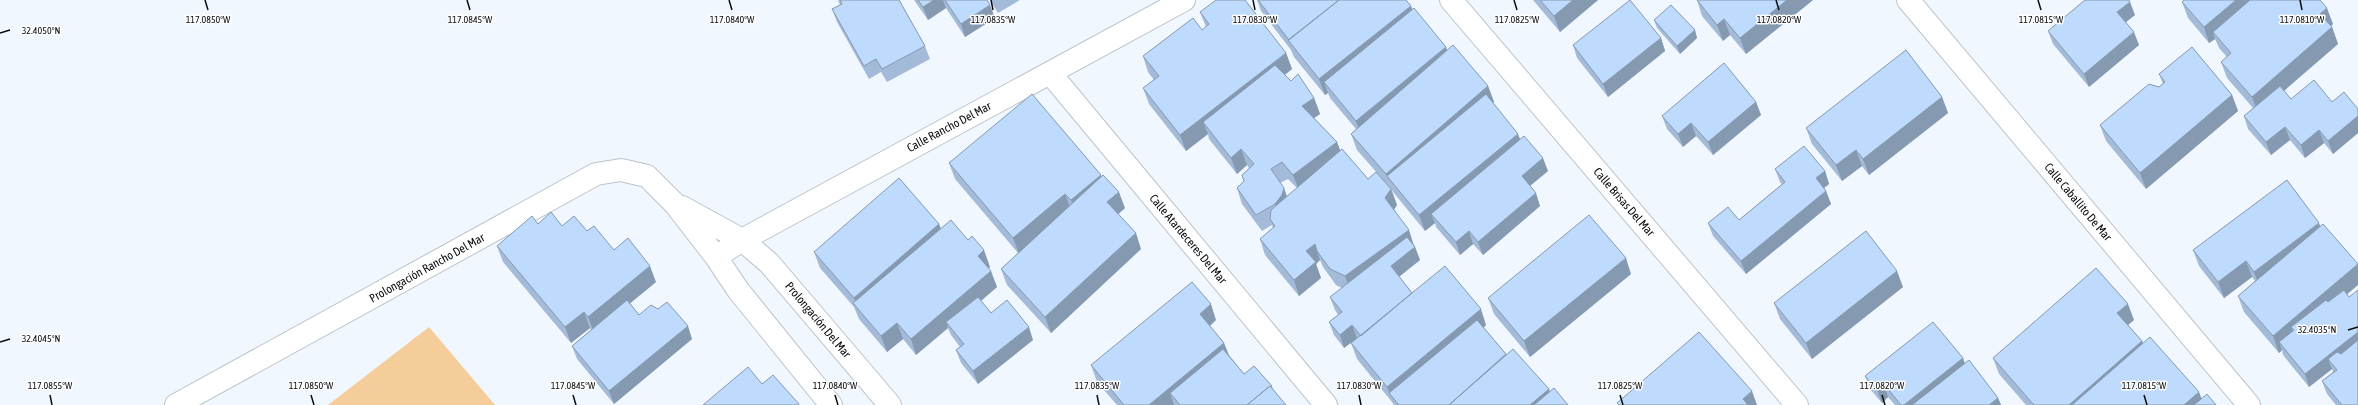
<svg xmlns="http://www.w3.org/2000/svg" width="2358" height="405" viewBox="0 0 2358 405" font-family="'Asap Condensed',sans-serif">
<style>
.green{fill:#f5cd9b}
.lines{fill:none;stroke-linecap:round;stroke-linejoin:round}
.street-casing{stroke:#bbc3cb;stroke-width:24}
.street{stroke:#fff;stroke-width:22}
.wall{fill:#a3bbd9;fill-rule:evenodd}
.shaded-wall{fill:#8599b0}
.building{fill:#bedafc;stroke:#8599b0}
.ticks{fill:none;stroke:#0a0d10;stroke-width:1.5}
.labels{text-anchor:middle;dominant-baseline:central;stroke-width:3;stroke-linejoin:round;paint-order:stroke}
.street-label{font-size:12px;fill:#0a0d10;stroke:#fff}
.ticks-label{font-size:10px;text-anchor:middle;fill:#0a0d10;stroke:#fff;stroke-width:3;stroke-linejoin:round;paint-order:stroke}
</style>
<rect width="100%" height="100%" fill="#f1f7fe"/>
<path class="green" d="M429,327L495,405H328Z"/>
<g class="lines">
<g class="street-casing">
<path id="street" d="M1451,0L1797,405
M1908,0L2249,405
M1050,73L1326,405
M682,207L742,240L769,263L890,405
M716,257L742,240L1184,0
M176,405L596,174L621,170L647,176L675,204L716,257L738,290L831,405"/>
</g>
<use href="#street" class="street"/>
</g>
<path class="wall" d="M838,0H899L925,46L930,59L887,82L881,72L869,79L837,22L832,9L840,5Z
M914,0H987L995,18L965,37L946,8L928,20Z
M990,0H1020L998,13Z
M1257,0H1406L1411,6L1412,10L1447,50L1488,86L1494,102L1493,103L1520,139L1548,171L1530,186L1540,206L1483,255L1473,244L1460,255L1436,227L1435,223L1425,231L1393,192L1392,190L1357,150L1351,134L1356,129L1330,98L1328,93L1325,95L1294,57L1291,50L1261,11Z
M1533,0H1598L1560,32Z
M1697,0H1813L1746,54L1730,35L1723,41L1702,16Z
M2182,2L2333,24L2331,26L2332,27L2338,44L2284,91L2291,99L2332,102L2358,109V133L2333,154L2324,143L2305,158L2290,140L2271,155L2248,129L2244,116L2253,108L2227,78L2221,62L2227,57L2219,48L2215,39L2209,43L2188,18Z
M1200,12L1286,53L1292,69L1285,75L1291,81L1314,98L1320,114L1314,118L1337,142L1340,151L1368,179L1391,189L1397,205L1394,209L1415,247L1420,260L1399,277L1412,293L1486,325L1484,328L1506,354L1549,389L1550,392L1568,405H1394L1392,402L1357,359L1351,343L1357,338L1344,348L1334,335L1329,322L1338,315L1335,310L1330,297L1342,288L1336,285L1323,267L1320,260L1316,264L1321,278L1299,296L1265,255L1260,239L1273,228L1272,225L1262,231L1242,204L1237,188L1244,181L1249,168L1247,165L1237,174L1209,139L1208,134L1186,151L1149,104L1143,88L1154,80L1148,72L1143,56L1202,30L1206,27ZM1288,179L1297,188L1287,197L1280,183Z
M2135,15L2126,22L2139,45L2089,87L2053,44L2048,31Z
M1654,20L1695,30L1697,38L1680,54L1657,28Z
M1661,38L1665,51L1608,97L1577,58L1573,45Z
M2159,74L2232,95L2238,111L2146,189L2106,141L2100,125L2159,87L2163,84Z
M1942,97L1948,113L1869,175L1862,166L1842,181L1812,144L1806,128Z
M1756,102L1761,115L1713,155L1696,136L1683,147L1667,129L1662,116Z
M949,163L1102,176L1125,208L1118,214L1141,249L1051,333L1007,285L1001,269L1018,253L955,179Z
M1775,169L1825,171L1829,184L1824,188L1826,191L1831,204L1746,274L1713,236L1708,223L1739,220L1782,184L1780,182Z
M538,224L562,226L587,231L614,250L656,282L630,303L639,315L692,339L614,404L577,359L572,346L591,330L590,328L571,343L503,262L497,246Z
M939,224L941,229L990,267L988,268L997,287L981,301L991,313L1033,340L978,384L961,363L956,350L960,347L951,335L948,328L916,355L903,339L887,352L859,319L854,307L820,268L814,252Z
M2320,226L2347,294L2358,405H2336L2327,394L2322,381L2333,372L2332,369L2309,387L2283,355L2282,350L2279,353L2244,312L2238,296L2255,281L2252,277L2224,298L2199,266L2193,250Z
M1631,274L1530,357L1494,314L1488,298Z
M1903,287L1812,359L1780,319L1774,303Z
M1216,320L1210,326L1224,343L1229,355L1244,374L1272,386L1273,389L1286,405H1117L1097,382L1091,365Z
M2134,320L2128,325L2142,341L2143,343L2202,399L2216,405H2026L1999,374L1993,358Z
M1963,358L1965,364L1998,398L2001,405H1895L1888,397L1882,403L1870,389L1865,376Z"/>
<path class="shaded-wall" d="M934,0H943L946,8L928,20L923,7Z
M1573,0H1598L1560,32L1554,16Z
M1787,0H1813L1746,54L1740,38Z
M2236,0H2261L2213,32L2215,39L2209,43L2204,27Z
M2130,2L2135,15L2122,25L2117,12Z
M990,5L995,18L965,37L961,24Z
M1411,6L1417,22L1324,82L1328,93L1325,95L1319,79Z
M2327,8L2333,24L2326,30L2320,14Z
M1724,19L1730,35L1723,41L1717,25Z
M2332,27L2338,44L2258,113L2252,97Z
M1695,30L1697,38L1680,54L1677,46Z
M2134,32L2139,45L2089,87L2084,74Z
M1661,38L1665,51L1608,97L1603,84Z
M1446,47L1452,63L1362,137L1356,121Z
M1286,53L1292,69L1211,132L1203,122L1208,134L1186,151L1180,135Z
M1488,86L1494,102L1396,187L1387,176L1386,174Z
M2232,95L2238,111L2146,189L2140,173Z
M1942,97L1948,113L1869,175L1863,159Z
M1314,98L1320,114L1308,122L1302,106Z
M1756,102L1761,115L1713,155L1708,142Z
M2358,116V133L2333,154L2328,141Z
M1691,123L1696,136L1683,147L1678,134Z
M2285,127L2290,140L2271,155L2266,142Z
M2319,130L2324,143L2305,158L2301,145Z
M1518,134L1524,150L1431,214L1435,223L1425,231L1419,215Z
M1337,142L1343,158L1299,191L1293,175Z
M1241,149L1247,165L1237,174L1231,158Z
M1856,150L1862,166L1842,181L1836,165Z
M1543,158L1548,171L1526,189L1522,176Z
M1825,171L1829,184L1820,191L1816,178Z
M1101,175L1107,191L1077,216L1071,200Z
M1284,188L1290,205L1281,220L1275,204Z
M1391,189L1397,205L1391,214L1385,198Z
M1826,191L1831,204L1746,274L1741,261Z
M1119,192L1125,208L1113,219L1107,202Z
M1536,193L1540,206L1483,255L1478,242Z
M1065,194L1071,210L1019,254L1013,238Z
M2319,223L2325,239L2260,288L2254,272Z
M939,224L945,240L859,310L854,298Z
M1409,230L1414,246L1351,292L1345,276Z
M1469,231L1473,244L1460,255L1456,242Z
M1136,233L1141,249L1051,333L1045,317Z
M1315,244L1317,251L1320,260L1316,264L1321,278L1299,296L1294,280L1306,251Z
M1415,247L1420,260L1396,279L1391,266Z
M984,250L990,267L984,272L978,256Z
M1626,258L1631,274L1530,357L1524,341Z
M2246,261L2252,277L2224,298L2218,282Z
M2358,264V285L2297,337L2294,330L2291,327L2296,338L2279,342L2282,350L2279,353L2273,336Z
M650,266L656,282L594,333L588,317Z
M991,271L997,287L950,327L946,322L948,328L916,355L911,339Z
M1897,271L1903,287L1812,359L1806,343Z
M1211,304L1216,320L1205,330L1200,314Z
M2128,304L2134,320L2123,329L2117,313Z
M1481,309L1486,325L1396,401L1390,394L1387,387Z
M584,312L590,328L571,343L565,327Z
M897,323L903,339L887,352L881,336Z
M1352,325L1357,338L1344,348L1340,335Z
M688,326L692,339L614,404L609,391Z
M1029,327L1033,340L978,384L973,371Z
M2358,332V349L2328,359L2332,369L2309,387L2305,374Z
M2142,341L2148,357L2093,405H2069Z
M1224,343L1230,359L1170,393L1174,405H1149Z
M1963,358L1967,371L1925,405H1904Z
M1884,384L1888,397L1882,403L1877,390Z
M1549,389L1554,405H1530Z
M1752,391L1757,405H1745L1743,399Z
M2199,392L2204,405H2184Z
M1998,398L2001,405H1989Z"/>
<path class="building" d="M840,0H899L925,46L882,69L876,59L864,66L832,9L842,4Z
M918,0H934L923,7Z
M945,0H987L990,5L961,24Z
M1216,0H1245L1286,53L1180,135L1143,88L1159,76L1143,56L1193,18L1202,30L1209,24L1200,12Z
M1258,0H1339L1289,40Z
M1339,0H1406L1411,6L1319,79L1288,40Z
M1540,0H1573L1554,16Z
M1630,0L1661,38L1603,84L1573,45Z
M1697,0H1787L1740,38L1724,19L1717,25Z
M2085,0H2129L2130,2L2117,12L2134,32L2084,74L2048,31Z
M2184,0H2236L2204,27L2182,2Z
M2250,0H2320L2327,8L2320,14L2332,27L2252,97L2221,62L2231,53L2213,32Z
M1671,5L1695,30L1677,46L1654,20Z
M1414,8L1446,47L1356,121L1324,82Z
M1453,45L1488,86L1386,174L1351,134Z
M2192,47L2232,95L2140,173L2100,125L2149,84L2159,87L2165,82L2159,74Z
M1906,50L1942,97L1863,159L1856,150L1836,165L1806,128Z
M1724,63L1756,102L1708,142L1691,123L1678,134L1662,116Z
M1275,65L1291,81L1298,74L1314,98L1302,106L1337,142L1293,175L1282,162L1271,169L1284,188L1282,195L1275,204L1256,215L1237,188L1244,181L1242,175L1254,164L1241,149L1231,158L1203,122Z
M2314,80L2332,102L2344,92L2358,109V116L2328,141L2319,130L2301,145L2285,127L2266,142L2244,116L2280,86L2291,99Z
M1032,94L1101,175L1071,200L1065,194L1013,238L949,163Z
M1486,94L1518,134L1419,215L1387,176Z
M1524,136L1543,158L1522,176L1536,193L1478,242L1469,231L1456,242L1431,214Z
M1804,146L1825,171L1816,178L1826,191L1741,261L1708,223L1728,207L1739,220L1785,182L1775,169Z
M1342,149L1368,179L1376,172L1391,189L1385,198L1409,230L1345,276L1330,269L1317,251L1315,244L1306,251L1316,262L1294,280L1260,239L1275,226L1270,219L1271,210Z
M1103,175L1119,192L1107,202L1136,233L1045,317L1001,269Z
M899,178L939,224L854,298L814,252Z
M2287,180L2319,223L2254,272L2246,261L2218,282L2193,250Z
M551,212L562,226L574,216L587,231L594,226L614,250L628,238L650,266L588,317L584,312L565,327L497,246L532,216L538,224Z
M1589,215L1626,258L1524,341L1488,298Z
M951,220L968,240L972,236L984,250L978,256L991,271L911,339L897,323L881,336L853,303Z
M2323,224L2358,264L2273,336L2238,296Z
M1866,231L1897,271L1806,343L1774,303Z
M1407,237L1415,247L1391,266L1412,293L1361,336L1352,325L1340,335L1329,322L1342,312L1330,297Z
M1445,266L1481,309L1387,387L1351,343Z
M2096,268L2128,304L2117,313L2142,341L2069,405H2034L1993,358Z
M1192,282L1211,304L1200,314L1224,343L1149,405H1124L1091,365Z
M2344,290L2349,297L2358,290V332L2305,374L2279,342L2294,330L2291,327L2326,300L2328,302Z
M978,297L991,313L1007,300L1029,327L973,371L956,350L964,344L946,322Z
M627,300L639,315L651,305L658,309L667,302L688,326L609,391L572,346Z
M1477,320L1506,354L1449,405H1399L1389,393Z
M1933,322L1963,358L1904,405H1901L1884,384L1877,390L1865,376Z
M1699,332L1752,391L1743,399L1748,405H1619L1617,403Z
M2150,337L2199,392L2184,405H2072Z
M2358,340V405H2342L2322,381L2337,370L2328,359L2337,352L2341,354Z
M1223,349L1244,374L1254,366L1272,386L1271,387L1270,386L1247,405H1180L1170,393Z
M1513,349L1549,389L1530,405H1449Z
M1969,360L1998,398L1989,405H1912Z
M748,367L762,384L773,375L799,404L798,405H703Z
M1270,386L1286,405H1247Z
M1554,388L1568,405H1534Z
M2207,394L2216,405H2194Z"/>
<path class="ticks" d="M205,0L208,10M467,0L470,10M729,0L732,10M991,0L993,10M1253,0L1255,10M1514,0L1517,10M1776,0L1779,10M2038,0L2041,10M2300,0L2302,10M0,33L10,30M2348,330L2358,327M0,342L10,339M50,395L52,405M311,395L314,405M573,395L576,405M835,395L838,405M1097,395L1099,405M1359,395L1361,405M1620,395L1623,405M1882,395L1885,405M2144,395L2147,405"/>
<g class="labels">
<g class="street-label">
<text transform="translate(949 127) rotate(-28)">Calle Rancho Del Mar</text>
<text transform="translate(1624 202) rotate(49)">Calle Brisas Del Mar</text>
<text transform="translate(2078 202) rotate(50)">Calle Caballito De Mar</text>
<text transform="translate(1188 239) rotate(50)">Calle Atardeceres Del Mar</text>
<text transform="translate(427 268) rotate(-29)">Prolongación Rancho Del Mar</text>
<text transform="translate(818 320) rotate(50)">Prolongación Del Mar</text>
</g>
</g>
<g class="ticks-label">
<text x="208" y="23">117.0850°W</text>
<text x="470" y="23">117.0845°W</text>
<text x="732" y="23">117.0840°W</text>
<text x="993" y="23">117.0835°W</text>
<text x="1255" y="23">117.0830°W</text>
<text x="1517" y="23">117.0825°W</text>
<text x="1779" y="23">117.0820°W</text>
<text x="2041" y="23">117.0815°W</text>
<text x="2302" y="23">117.0810°W</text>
<text x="41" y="34">32.4050°N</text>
<text x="2317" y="333">32.4035°N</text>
<text x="41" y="342">32.4045°N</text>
<text x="50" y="389">117.0855°W</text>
<text x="311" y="389">117.0850°W</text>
<text x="573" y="389">117.0845°W</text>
<text x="835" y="389">117.0840°W</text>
<text x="1097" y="389">117.0835°W</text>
<text x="1359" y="389">117.0830°W</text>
<text x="1620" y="389">117.0825°W</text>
<text x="1882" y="389">117.0820°W</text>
<text x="2144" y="389">117.0815°W</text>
</g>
</svg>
